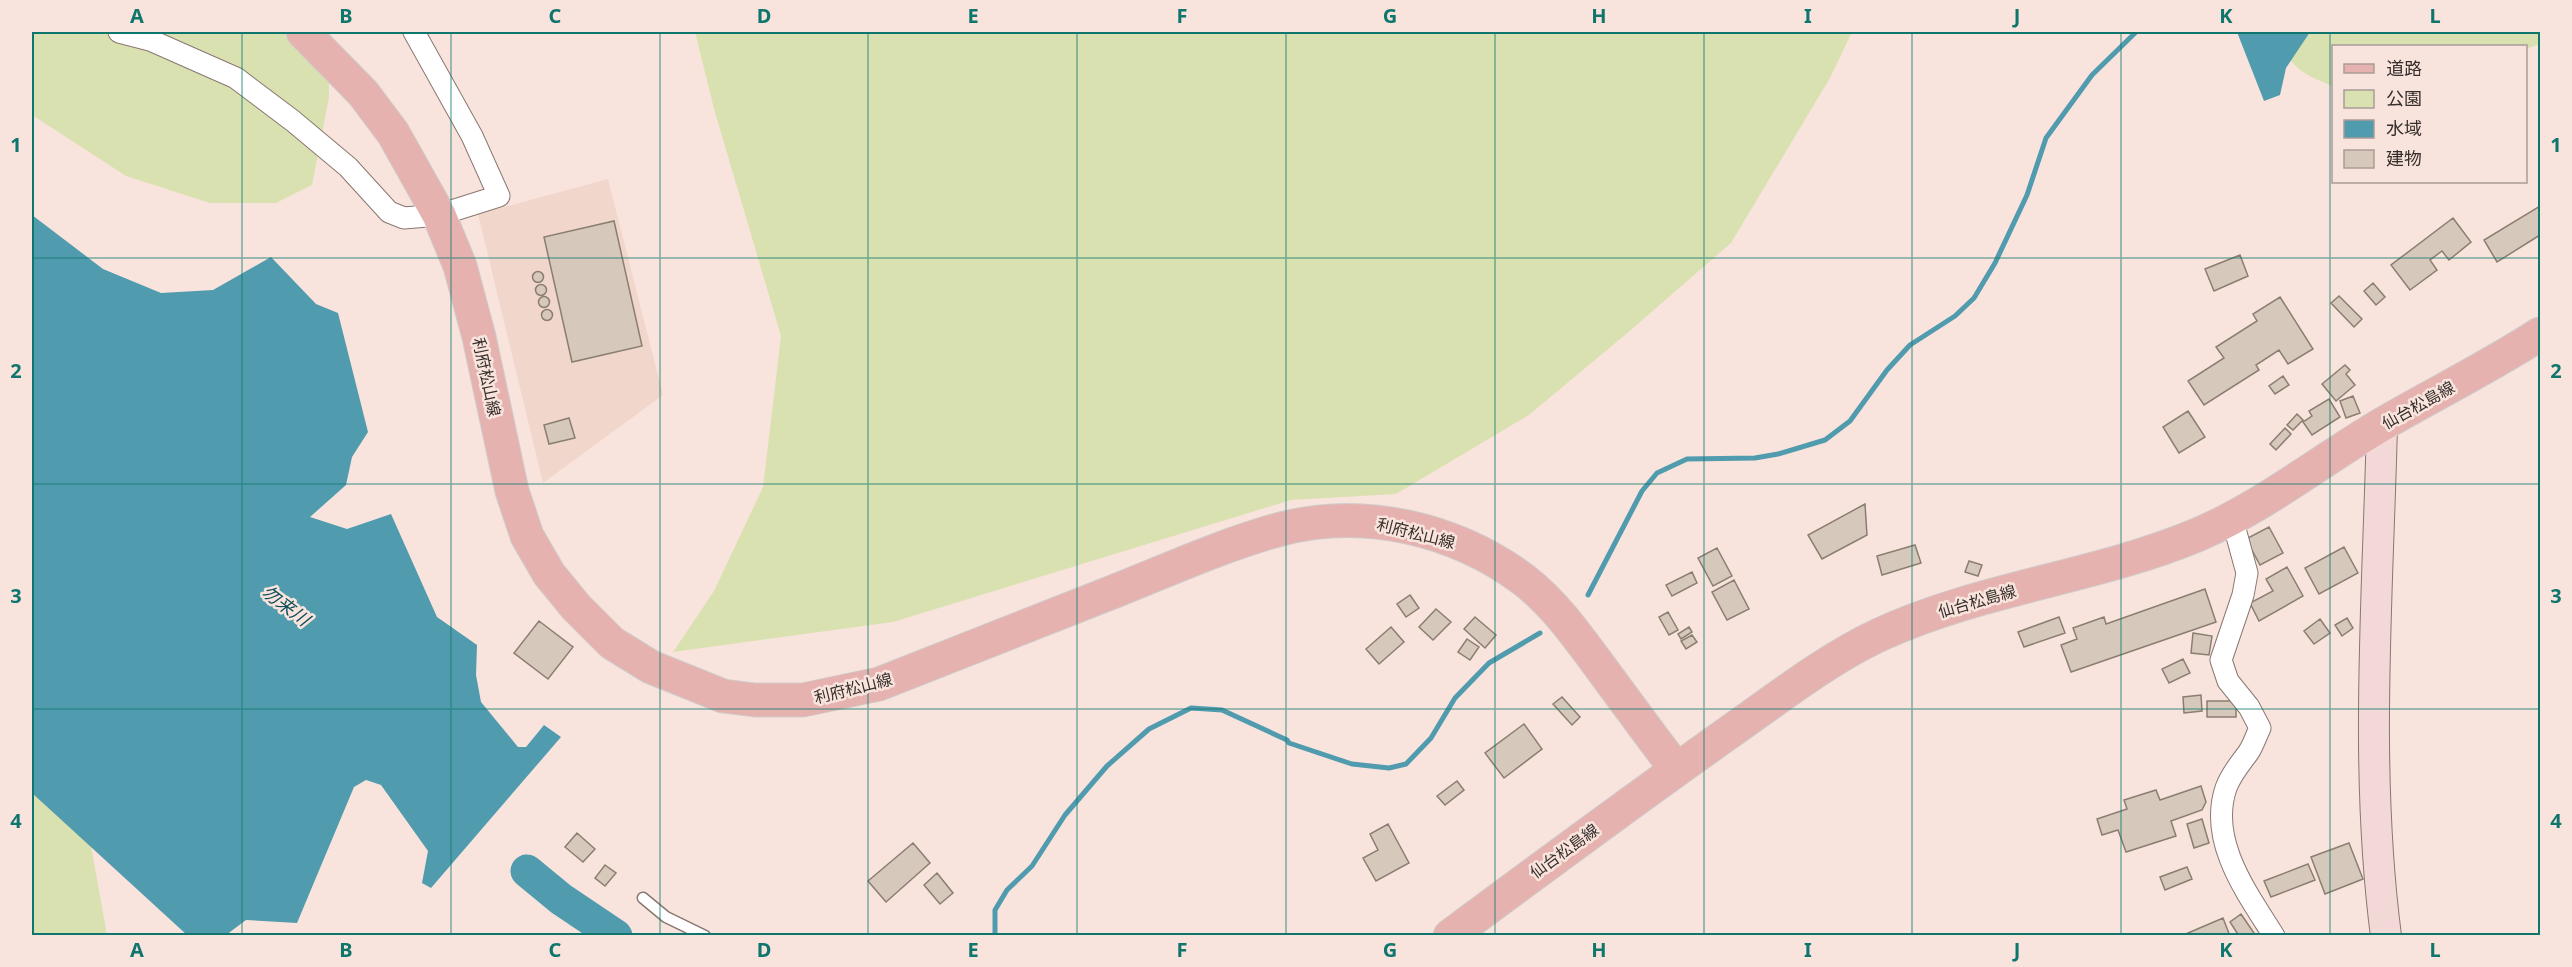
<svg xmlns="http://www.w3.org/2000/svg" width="2572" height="967" viewBox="0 0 2572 967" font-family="'Noto Sans','Noto Sans JP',sans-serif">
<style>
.built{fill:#f1d6cc}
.green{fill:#dae1b1}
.water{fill:#519bae}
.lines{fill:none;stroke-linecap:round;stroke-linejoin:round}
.stream{stroke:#519bae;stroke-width:5}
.river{stroke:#519bae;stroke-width:33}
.building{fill:#d6c9bb;stroke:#8a7e71;stroke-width:1.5}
.lane-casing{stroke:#897771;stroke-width:13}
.street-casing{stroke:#897771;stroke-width:23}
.secondary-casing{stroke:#897771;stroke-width:32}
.primary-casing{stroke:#cfcdcc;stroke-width:35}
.lane{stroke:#fff;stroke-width:10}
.street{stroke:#fff;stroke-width:21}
.secondary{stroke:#f2d9d7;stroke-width:30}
.primary{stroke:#e5b2af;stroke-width:33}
.grid{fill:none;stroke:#0f766e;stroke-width:1.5;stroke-opacity:0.55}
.labels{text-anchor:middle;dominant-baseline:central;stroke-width:5;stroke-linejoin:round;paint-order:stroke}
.street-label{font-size:16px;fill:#352e2b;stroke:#f9e4dd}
.water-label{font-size:18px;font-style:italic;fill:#0a4d5b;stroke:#f9e4dd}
.neatline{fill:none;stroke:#0f766e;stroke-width:2}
.grid-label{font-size:20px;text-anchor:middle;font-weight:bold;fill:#0f766e}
</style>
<rect width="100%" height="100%" fill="#f9e4dd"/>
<path class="built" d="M608,179L663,395L543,483L478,214Z"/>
<path class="green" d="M32,32H327L329,40V97L312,185L276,203H210L126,176L32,115Z
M695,32H1852L1830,78L1731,243L1625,335L1529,415L1396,494L1291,500L893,622L673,652L714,591L763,487L781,336L714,109Z
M2278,32H2540V44L2526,49V46H2334L2333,86C2301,74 2287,66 2278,32Z
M32,789L85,812L107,935H32Z"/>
<path class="water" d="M2237,32H2310L2286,68L2280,95L2264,101Z
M32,215L103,269L161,293L213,290L271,257L316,304L338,313L368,432L352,457L346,485L310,517L347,529L391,514L437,617L477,645L476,675L481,702L518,747H526L544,725L561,737L431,888L422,883L428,851L381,785L366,780L354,787L297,923L246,920L226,935H187L32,793Z"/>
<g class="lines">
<path class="stream" d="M1588,595L1642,491L1657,473L1687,459L1755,458L1778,454L1825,440L1850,421L1887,370L1910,345L1955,316L1974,298L1995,263L2027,195L2046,138L2092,75L2136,32
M995,936V910L1007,890L1032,866L1065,815L1107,766L1149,729L1191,708L1222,710L1287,740L1289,743L1352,764L1389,768L1406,764L1431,738L1455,698L1489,663L1540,633"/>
<path class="river" d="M527,871L561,899L616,936"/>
</g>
<path class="building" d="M2540,206V235L2497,262L2484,240Z
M2453,218L2471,242L2449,260L2442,251L2430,260L2437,270L2410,290L2391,265Z
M614,221L642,346L572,362L544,237Z
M2240,255L2248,276L2214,291L2205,269Z
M532.5 277a5.5 5.5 0 1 1 11 0a5.5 5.5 0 1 1-11 0Z
M2373,283L2385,297L2376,305L2364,291Z
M535.5 290a5.5 5.5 0 1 1 11 0a5.5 5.5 0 1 1-11 0Z
M2339,296L2362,319L2354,327L2331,303Z
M538.5 302a5.5 5.5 0 1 1 11 0a5.5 5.5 0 1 1-11 0Z
M2280,297L2313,349L2288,364L2279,350L2256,365L2259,370L2204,405L2188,381L2224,358L2216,347L2257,321L2253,314Z
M541.5 315a5.5 5.5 0 1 1 11 0a5.5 5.5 0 1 1-11 0Z
M2345,365L2350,370L2346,374L2355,385L2336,401L2322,384Z
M2283,376L2289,385L2275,394L2269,386Z
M2353,396L2360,413L2346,418L2340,401Z
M2329,399L2340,417L2312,435L2303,422L2312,416L2309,411Z
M2188,411L2205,437L2179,453L2163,427Z
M2297,414L2303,420L2293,430L2287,425Z
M569,418L575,438L549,444L544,425Z
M2285,428L2291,434L2276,450L2270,444Z
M1865,504L1867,535L1822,559L1808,535Z
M2269,527L2283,553L2260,565L2246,539Z
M1915,545L1921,563L1882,575L1877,556Z
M2344,547L2358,573L2319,594L2305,568Z
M1717,548L1732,576L1713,586L1698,558Z
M1969,561L1982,565L1978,576L1965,572Z
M2287,567L2303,596L2259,621L2250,603L2273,591L2266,579Z
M1692,572L1697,583L1672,596L1666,585Z
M1734,580L1749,609L1727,620L1712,592Z
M2205,589L2216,622L2071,672L2061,645L2077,639L2073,628L2104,617L2106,624Z
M1410,595L1419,608L1406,617L1397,604Z
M1436,609L1451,622L1433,640L1419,627Z
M1668,612L1678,630L1669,635L1659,617Z
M1475,617L1496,635L1485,648L1464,629Z
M2059,617L2065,633L2024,647L2018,632Z
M2347,618L2353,628L2342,636L2335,625Z
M2320,619L2330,633L2314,644L2304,631Z
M539,621L573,647L548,679L514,653Z
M1391,627L1404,642L1379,664L1366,649Z
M1689,627L1692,632L1681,639L1678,634Z
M2193,633L2212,636L2209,655L2191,653Z
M1692,635L1697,642L1686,649L1681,641Z
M1467,639L1479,647L1470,660L1458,652Z
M2183,659L2190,673L2169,683L2162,669Z
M2201,695L2202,711L2184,713L2183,697Z
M1562,697L1580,717L1572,725L1553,704Z
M2207,701H2236V717H2207Z
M1524,724L1542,749L1504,778L1485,753Z
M1457,781L1464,790L1445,805L1437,796Z
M2201,786L2206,802L2202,810L2171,821L2176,836L2126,852L2118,830L2102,835L2097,819L2127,809L2124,800L2156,790L2160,800Z
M2202,819L2209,843L2194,848L2187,824Z
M1388,824L1409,863L1376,881L1363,858L1378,850L1370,834Z
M577,833L595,849L583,862L565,847Z
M913,843L930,863L886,902L868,881Z
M2349,843L2363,879L2325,894L2311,857Z
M2308,864L2315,880L2271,897L2264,881Z
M605,865L616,873L605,886L595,878Z
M2187,867L2192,879L2165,890L2160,877Z
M937,873L953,893L940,904L924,885Z
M2241,914L2256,936H2239L2230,922Z
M2223,918L2230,936H2181Z"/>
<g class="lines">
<g class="lane-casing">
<path id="lane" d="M643,898L666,917L705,936"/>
</g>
<g class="street-casing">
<path id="street" d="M119,32L150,40L236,78L293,121L348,167L389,212L404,218L439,215L499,196L472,136L414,32
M2232,518L2247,573L2243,595L2221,660L2228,681L2249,707L2260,728C2256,736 2253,746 2248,753C2240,764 2231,774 2226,788C2208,841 2247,893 2274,936"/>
</g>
<g class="secondary-casing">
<path id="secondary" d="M2382,425C2378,594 2364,767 2386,936"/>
</g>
<g class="primary-casing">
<path id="primary" d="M303,32L363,93L393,133L439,215L460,266L479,337L512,491L527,536L549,574L576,607L612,643L651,667L723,696L755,700H803L879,684C956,654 1033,624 1110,593C1166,571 1222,545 1281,529C1364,507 1456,529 1524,580C1555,604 1578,637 1601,668C1626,702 1651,736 1676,769
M1450,936C1543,867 1636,798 1731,731C1778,698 1826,660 1879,635C1980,588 2094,578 2197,535C2263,507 2320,461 2381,425C2434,394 2489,367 2540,334"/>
</g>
<use href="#lane" class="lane"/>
<use href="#street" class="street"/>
<use href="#secondary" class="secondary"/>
<use href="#primary" class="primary"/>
</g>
<path class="grid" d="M242,32V936M451,32V936M660,32V936M868,32V936M1077,32V936M1286,32V936M1495,32V936M1704,32V936M1912,32V936M2121,32V936M2330,32V936M32,258H2540M32,484H2540M32,709H2540"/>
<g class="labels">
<g class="street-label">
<text transform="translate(487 377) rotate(78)">利府松山線</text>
<text transform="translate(2418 405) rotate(-29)">仙台松島線</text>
<text transform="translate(1416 533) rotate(14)">利府松山線</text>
<text transform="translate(1977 601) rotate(-16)">仙台松島線</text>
<text transform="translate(853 688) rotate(-14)">利府松山線</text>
<text transform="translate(1564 851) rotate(-36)">仙台松島線</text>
</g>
<g class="water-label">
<text transform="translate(286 605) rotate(37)">勿来川</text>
</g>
</g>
<rect width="2572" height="967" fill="none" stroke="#f9e4dd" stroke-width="66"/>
<rect x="2332" y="45" width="195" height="138" fill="#f9e4dd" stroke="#ab9b96" stroke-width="1.5"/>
<rect x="2344" y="64" width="30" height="9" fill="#e5b2af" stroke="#ab9b96" stroke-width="1.5"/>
<text x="2386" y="75" font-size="18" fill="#352e2b">道路</text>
<rect x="2344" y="90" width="30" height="18" fill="#dae1b1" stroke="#ab9b96" stroke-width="1.5"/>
<text x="2386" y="105" font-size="18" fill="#352e2b">公園</text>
<rect x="2344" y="120" width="30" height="18" fill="#519bae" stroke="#ab9b96" stroke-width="1.5"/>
<text x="2386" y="135" font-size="18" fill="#352e2b">水域</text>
<rect x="2344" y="150" width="30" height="18" fill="#d6c9bb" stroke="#ab9b96" stroke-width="1.5"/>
<text x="2386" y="165" font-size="18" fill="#352e2b">建物</text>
<rect x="33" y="33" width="2506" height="901" class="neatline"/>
<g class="grid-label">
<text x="137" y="23">A</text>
<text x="346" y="23">B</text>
<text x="555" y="23">C</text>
<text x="764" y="23">D</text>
<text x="973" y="23">E</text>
<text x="1182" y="23">F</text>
<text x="1390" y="23">G</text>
<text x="1599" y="23">H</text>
<text x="1808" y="23">I</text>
<text x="2017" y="23">J</text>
<text x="2226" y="23">K</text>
<text x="2435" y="23">L</text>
<text x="16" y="152">1</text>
<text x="2556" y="152">1</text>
<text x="16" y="378">2</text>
<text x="2556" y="378">2</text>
<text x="16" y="603">3</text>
<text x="2556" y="603">3</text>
<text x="16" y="828">4</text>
<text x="2556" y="828">4</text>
<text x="137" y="957">A</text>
<text x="346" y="957">B</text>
<text x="555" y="957">C</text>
<text x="764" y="957">D</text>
<text x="973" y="957">E</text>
<text x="1182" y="957">F</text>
<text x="1390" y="957">G</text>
<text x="1599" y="957">H</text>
<text x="1808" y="957">I</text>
<text x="2017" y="957">J</text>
<text x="2226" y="957">K</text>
<text x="2435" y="957">L</text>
</g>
</svg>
